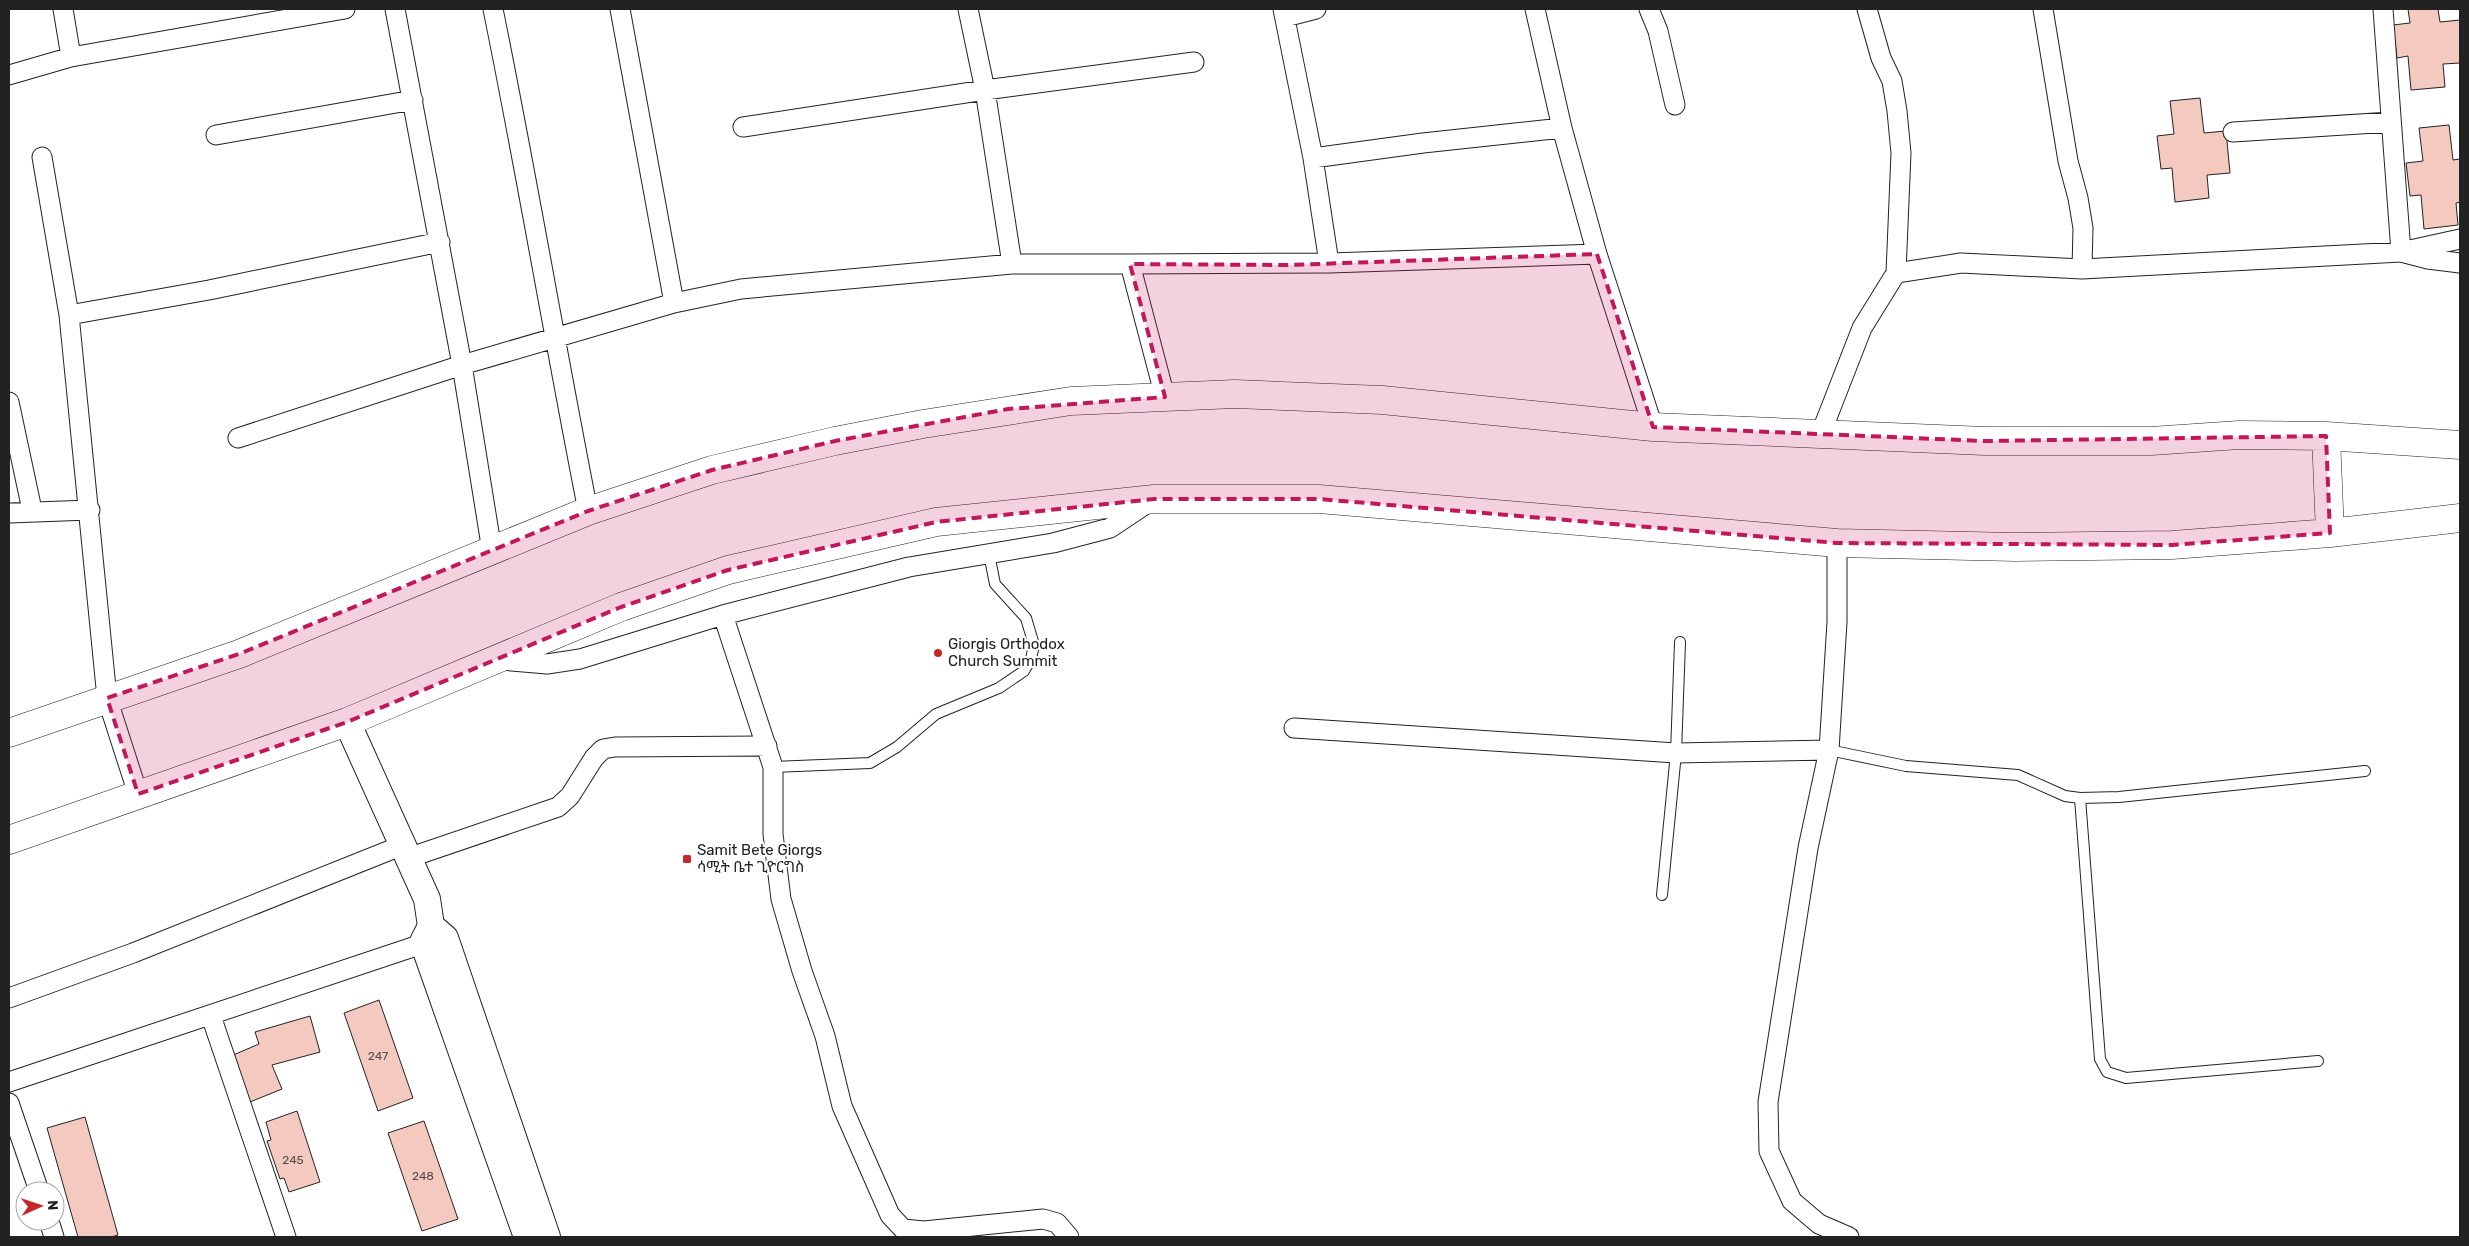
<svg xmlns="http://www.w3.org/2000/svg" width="2469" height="1246" viewBox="0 0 2469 1246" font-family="Rubik,'Noto Sans Ethiopic',sans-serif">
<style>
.building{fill:#f3c9c0;stroke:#222}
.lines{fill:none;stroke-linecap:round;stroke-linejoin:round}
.lane-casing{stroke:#222;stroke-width:12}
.street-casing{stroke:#222;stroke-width:21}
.secondary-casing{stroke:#222;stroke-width:28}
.primary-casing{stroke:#222;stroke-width:29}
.lane{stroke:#fff;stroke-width:10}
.street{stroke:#fff;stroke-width:19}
.secondary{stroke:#fff;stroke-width:26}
.primary{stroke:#fff;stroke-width:28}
.marked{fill:#c2185b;fill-opacity:0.2;stroke:#c2185b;stroke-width:4;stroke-dasharray:10 6;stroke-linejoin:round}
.poi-dot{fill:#c62828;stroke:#fff;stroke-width:2}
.labels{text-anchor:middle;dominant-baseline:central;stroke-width:4;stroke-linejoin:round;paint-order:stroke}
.number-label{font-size:12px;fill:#564c4a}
.poi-label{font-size:15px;fill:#222;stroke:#fff;text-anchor:start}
</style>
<rect width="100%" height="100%" fill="#fff"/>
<path class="building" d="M2408,9H2438L2440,22L2460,20V63L2443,64L2445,87L2411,90L2408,56L2397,58L2393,25L2410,23Z
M2200,98L2204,133L2226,131L2230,173L2207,175L2209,198L2175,202L2172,168L2161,169L2157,136L2174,134L2170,101Z
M2449,125L2453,160L2460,159V202L2456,203L2458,225L2424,229L2421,195L2410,196L2406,163L2423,161L2419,128Z
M379,1000L413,1098L378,1111L344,1013Z
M310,1016L320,1052L272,1065L282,1089L250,1102L231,1056L259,1044L255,1032Z
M297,1111L320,1182L289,1192L284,1178L280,1179L267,1141L271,1140L266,1122Z
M85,1117L118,1235L111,1237H78L47,1128Z
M424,1121L458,1219L422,1231L388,1133Z"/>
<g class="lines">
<g class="lane-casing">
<path id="lane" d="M1829,750L1906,766L2018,775L2065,796L2080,798L2119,797L2365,771
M773,767L870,763L897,747L936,714L999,688L1024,671L1031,659L1034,645L1026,618L995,584L989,554
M2080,798L2100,1059L2107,1072L2126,1078L2318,1061
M1662,895L1676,753L1680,642"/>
</g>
<g class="street-casing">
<path id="street" d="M63,9L71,57
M395,9L462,365L674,303L741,289L1012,264
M493,9C527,176 555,344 588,511
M620,9L674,303
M968,9L985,90L1012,264H1130
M1535,9L1562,128L1597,254L1653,427
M1649,9L1658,31L1675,105
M1867,9L1881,58L1892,81L1897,111L1901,153L1896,273
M2043,9L2068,161L2078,198L2083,228L2082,269L2401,252L2460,239
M2383,9L2401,252L2428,259L2460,263
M1285,17L1316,9
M9,75L71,57L345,9
M743,127L985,90L1194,62
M2233,132L2391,122
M216,135L413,100
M42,157L69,315L107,698L138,794
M1313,158L1423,143L1562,128
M1329,263L1597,254
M69,315L209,290L440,242
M1165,397L1130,264L1329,263L1313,158L1283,9
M9,402L32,510
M1821,433L1862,328L1896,273L1961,263L2082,269
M238,438L462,365L492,551
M9,513L90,510
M1837,543V622L1829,750L1808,848L1768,1102L1769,1151L1792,1201L1819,1224L1849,1237
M723,615L773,767V834L781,899L802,971L825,1036L842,1106L890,1215L903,1229L924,1231L1043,1219L1057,1223L1069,1237
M501,660L547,664L580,659L723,615L909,567L1053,543L1110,528L1149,502
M1294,728L1676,753L1829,750
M408,858L558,807L570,796L594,758L603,749L615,747L767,746
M9,998L133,953L403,845
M211,1016L286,1237
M9,1082L434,940
M9,1103L39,1191
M49,1221L54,1237"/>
</g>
<g class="secondary-casing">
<path id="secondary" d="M347,722L427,899L431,926L423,942L527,1237
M431,926L445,938L547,1237"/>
</g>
<g class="primary-casing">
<path id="primary" d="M2326,436L2330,533
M9,733L239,654L588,511L712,470L835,441L923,424L1071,401L1235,394L1382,400L1653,427L1985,441H2151L2239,435L2326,436L2460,445
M9,840L347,722L621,607L728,570L936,522L1154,499H1319L1837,543L2015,547L2172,545L2330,533L2460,518"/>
</g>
<use href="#lane" class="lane"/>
<use href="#street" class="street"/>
<use href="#secondary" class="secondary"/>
<use href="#primary" class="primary"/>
</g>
<path class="marked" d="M1597,254L1653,427L1985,441L2326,436L2330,533L2172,545L1837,543L1319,499H1154L936,522L728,570L621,607L347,722L138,794L107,698L239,654L588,511L712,470L835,441L1008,409L1165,397L1130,264L1289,265Z"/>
<g class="poi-dot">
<circle cx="938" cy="653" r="5"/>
<rect x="682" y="854" width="10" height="10" rx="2.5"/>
</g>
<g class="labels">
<g class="number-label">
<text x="378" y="1056">247</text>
<text x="293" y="1160">245</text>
<text x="423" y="1176">248</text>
</g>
<g class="poi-label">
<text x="948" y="644">Giorgis Orthodox<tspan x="948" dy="17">Church Summit</tspan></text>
<text x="697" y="850">Samit Bete Giorgs<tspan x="697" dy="17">ሳሚት ቤተ ጊዮርግስ</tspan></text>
</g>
</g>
<rect width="2469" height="1246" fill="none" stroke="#222222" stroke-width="20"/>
<g transform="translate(40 1206) rotate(87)"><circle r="24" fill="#ffffff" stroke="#a7a7a7"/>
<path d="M0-4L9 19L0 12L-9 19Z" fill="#c62828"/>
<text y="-8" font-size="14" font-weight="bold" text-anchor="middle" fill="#222222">N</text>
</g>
</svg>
